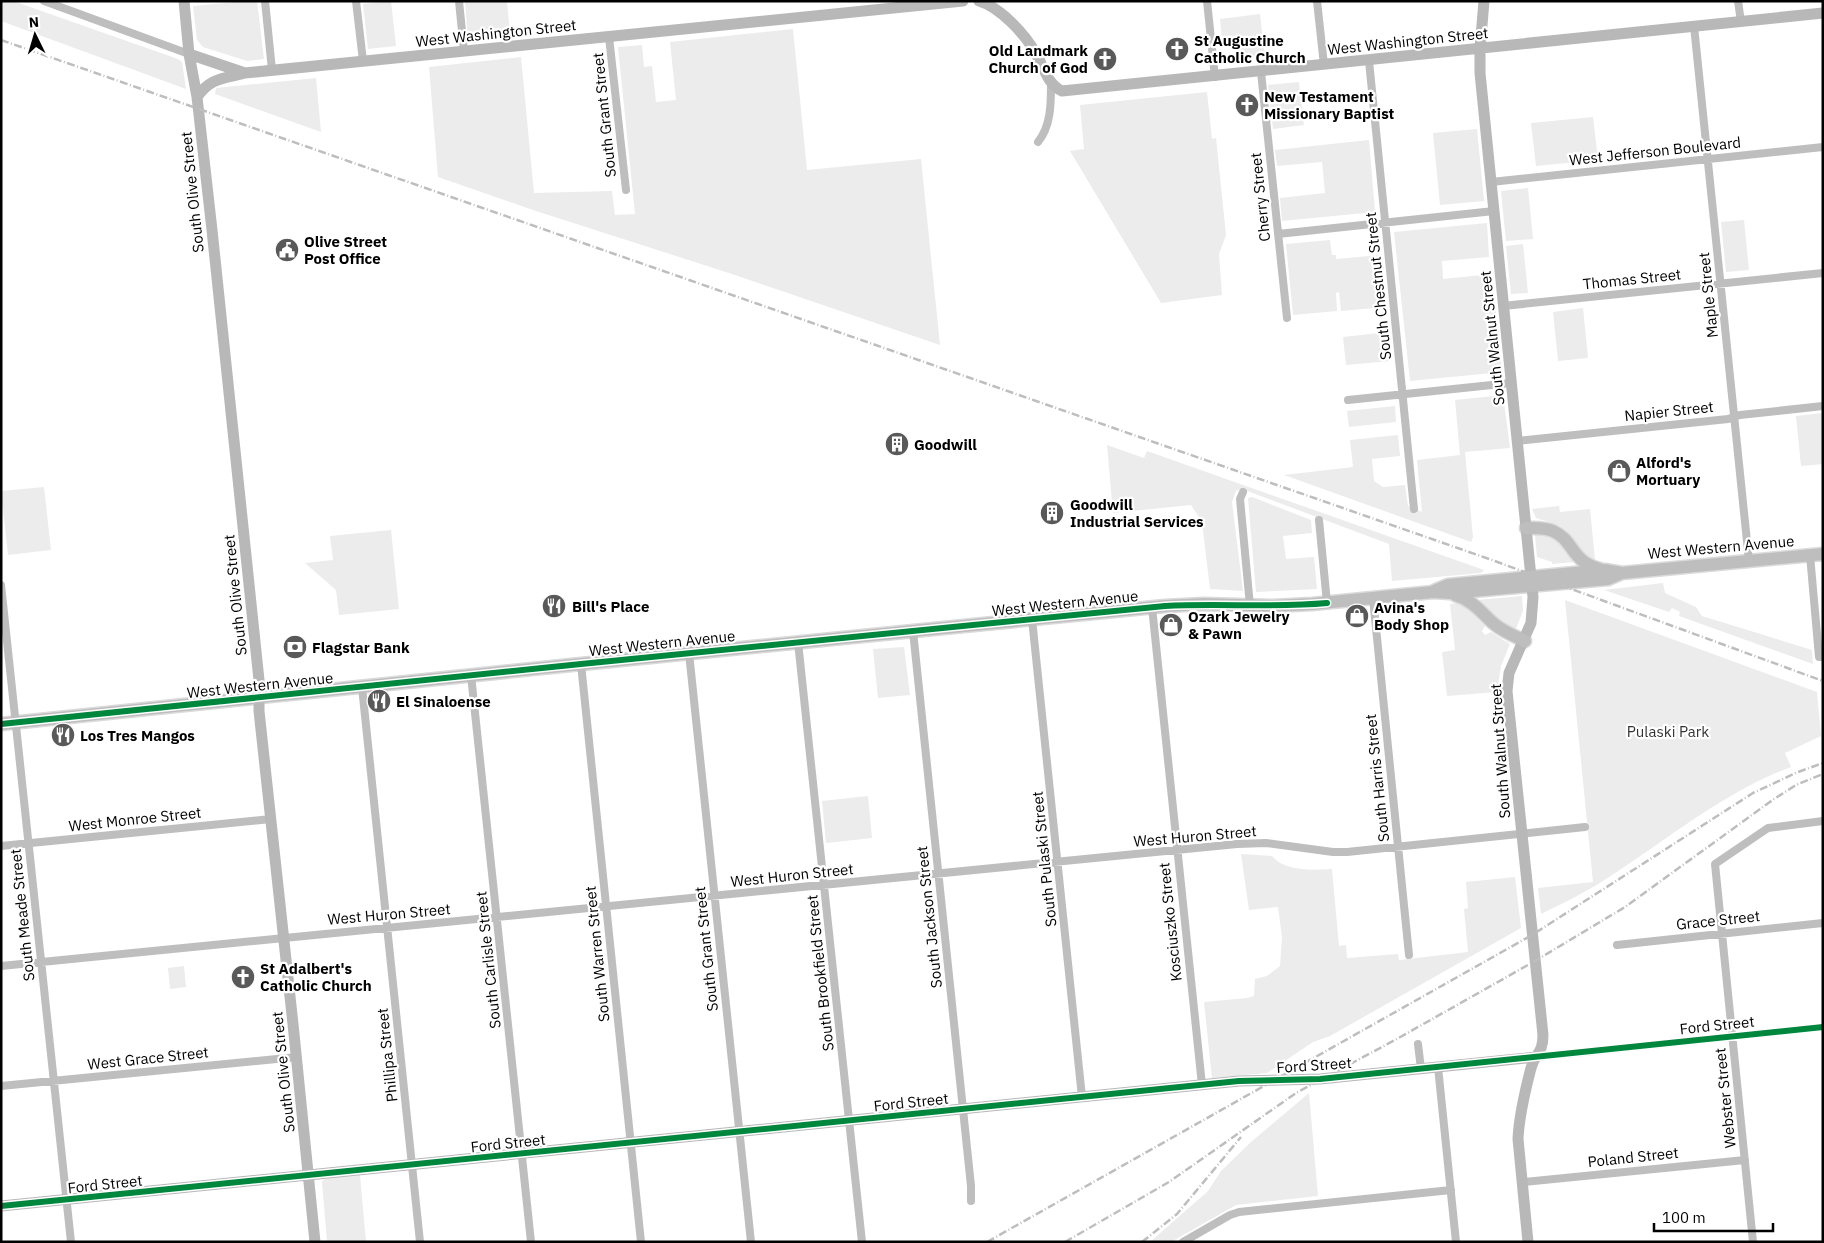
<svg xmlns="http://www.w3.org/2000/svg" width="1824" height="1243" viewBox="0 0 1824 1243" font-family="'IBM Plex Sans',sans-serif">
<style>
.green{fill:#ececec}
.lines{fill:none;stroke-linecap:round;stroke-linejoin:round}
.primary-casing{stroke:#dbdbdb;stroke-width:15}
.street{stroke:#bebebe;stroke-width:8}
.secondary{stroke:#b8b8b8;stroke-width:11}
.primary{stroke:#bebebe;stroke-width:12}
.rail{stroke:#bebebe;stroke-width:2.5;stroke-dasharray:8 2.5 1 2.5;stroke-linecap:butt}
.cycleway-casing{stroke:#fff;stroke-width:9}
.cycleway{stroke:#00873e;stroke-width:6}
.labels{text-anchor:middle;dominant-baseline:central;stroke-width:4.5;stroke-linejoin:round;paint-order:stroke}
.street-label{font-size:15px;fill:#000;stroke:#fff}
.poi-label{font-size:15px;font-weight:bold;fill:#000;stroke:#fff;text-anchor:start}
.park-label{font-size:15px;fill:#333;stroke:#fff}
</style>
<rect width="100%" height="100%" fill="#fff"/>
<path class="green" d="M1,1H13L178,59L182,62L186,89L1,21Z
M247,1H257L264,59L247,61L203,47L197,40L193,6Z
M391,1L396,46L368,49L363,4Z
M465,1H507L510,34L468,38Z
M1260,14L1265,57L1237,60L1235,39L1222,40L1220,19Z
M793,29L807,170L921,159L940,345L729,273L536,211L438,177L429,67L521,57L534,193L612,191L615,215L635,214L618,47L642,45L644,67L652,66L656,102L676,100L670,42Z
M316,78L321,132L215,94L216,88Z
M1299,82L1304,125L1273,129L1268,85Z
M1207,92L1212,139L1216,138L1226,235L1219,254L1222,295L1161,303L1070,151L1084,149L1080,105Z
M1593,117L1598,160L1536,166L1531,123Z
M1477,129L1484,201L1440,205L1433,133Z
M1369,140L1375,212L1282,221L1280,198L1325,193L1322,162L1277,166L1275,150Z
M1528,188L1533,239L1506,241L1501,191Z
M1744,220L1749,270L1726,272L1721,222Z
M1487,223L1489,257L1442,261L1443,279L1492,274L1502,372L1410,381L1394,232Z
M1330,240L1332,255H1336V259L1380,255L1385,307L1341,311L1339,292L1336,293L1337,311L1293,315L1286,244Z
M1523,244L1528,293L1511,294L1506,246Z
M1583,308L1588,358L1558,361L1553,312Z
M1388,332L1391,361L1346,365L1343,337Z
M1503,395L1510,448L1465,452L1473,537L1471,542L1284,475L1353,467L1350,440L1398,435L1400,456L1372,459L1374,481L1383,487L1405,485L1408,506L1422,512L1417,460L1460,455L1455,400Z
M1395,406L1396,422L1349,427L1347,411Z
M1823,413V464L1801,466L1796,416Z
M1107,445L1144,458L1147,451L1484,570L1481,573L1392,581L1389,544L1242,489L1236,491L1232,502L1243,591L1210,589L1202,522L1191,505L1113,513Z
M44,487L51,550L8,555L1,491Z
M1252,497L1311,520L1312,533L1283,536L1286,559L1314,557L1317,589L1256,592L1248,498Z
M1559,506L1560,512L1590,509L1595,560C1582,556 1577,542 1568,532C1559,523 1548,522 1536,518L1532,509Z
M391,530L399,609L339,615L336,590L305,563L333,560L330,536Z
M1539,533L1555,539L1575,562L1552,564V562L1537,557L1535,535Z
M1663,583L1665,593L1696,607L1702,616L1812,650L1813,664L1679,616L1680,612L1672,608L1669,612L1604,590Z
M1522,596L1523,611L1515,631L1503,624L1477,600Z
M1565,600L1817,692L1821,736L1785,753L1791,767C1722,792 1658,847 1595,886C1578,896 1559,905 1541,914L1538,888L1593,882Z
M1460,603L1465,606L1485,626L1482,631L1485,635L1491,632L1510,644L1501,666L1497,692L1447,696L1442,652L1455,650L1450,604Z
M904,647L910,695L878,698L873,649Z
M868,796L872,838L826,843L822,801Z
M1241,854L1272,856C1285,872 1313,870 1332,869L1339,946L1346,945L1347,958L1398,954L1399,960L1468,952L1464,909L1468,908L1466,882L1515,877L1521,928L1330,1036L1313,1042L1267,1073L1212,1078L1204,1002L1247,998L1254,996L1255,979L1267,976L1280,966L1282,937L1278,907L1249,910Z
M184,966L186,987L170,989L168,968Z
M1309,1093L1318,1196L1236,1205L1171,1242H1150L1208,1191L1221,1171L1251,1142Z
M360,1175L366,1242H327L322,1182L324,1179L328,1178Z"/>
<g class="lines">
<g class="primary-casing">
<path id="primary" d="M1526,528C1535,528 1544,527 1553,531C1574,540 1571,562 1600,569
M1434,591L1448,585L1605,570L1622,573L1823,554
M1455,595C1472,600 1480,611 1493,623C1502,631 1514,636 1525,641
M1,724L581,664L1165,606L1204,604L1273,606L1312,604L1433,592L1450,593L1608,579L1622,573"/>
</g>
<path class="street" d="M44,1L189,54
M265,1L272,70
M356,1L363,61
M459,1L464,51
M1207,1L1215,77
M1317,1L1324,65
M1738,1L1741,22
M1694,26L1749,561
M609,37L626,190
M1369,61L1414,509
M1261,72L1287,318
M1038,142C1051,126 1051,104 1051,84
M1491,182L1823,147
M1278,234L1494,211
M1503,306L1823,273
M1348,400L1511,383
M1517,441L1728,419L1740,415L1823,406
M1243,492L1240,499L1250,606
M1319,520L1327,603
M1810,555L1819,657H1823
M1,585L71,1242
M1373,598L1409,955
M1152,607L1202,1085
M1032,619L1082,1097
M913,631L971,1186V1201
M798,642L862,1242
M689,653L751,1242
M581,664L641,1242
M471,675L531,1242
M362,687L420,1242
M1,846L271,819
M1617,945L1823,923
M1,966L1237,844L1266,843L1333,852H1347L1585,827
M1418,1044L1421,1069
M1536,1057L1823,1027
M1438,1067L1456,1242
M1,1086L297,1057
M1523,1182L1745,1160
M1183,1242L1230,1215L1239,1212L1451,1190
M1753,1242L1715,864L1768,828L1823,821"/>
<path class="secondary" d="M184,1L189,54L197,97L212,230L259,680V711L293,1024L315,1242
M979,1C1000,7 1026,35 1036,54C1044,67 1047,84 1062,91L1823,13
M1484,1L1480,49V73L1533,597L1531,623L1509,673L1507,691L1543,1035C1543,1054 1535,1053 1531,1068C1525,1091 1519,1116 1518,1139L1528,1242
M189,54L245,73L963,1
M197,97C211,77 223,79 245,73
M1,1206L1239,1081L1320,1079L1536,1057"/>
<use href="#primary" class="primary"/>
<path class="rail" d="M1,40L1492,560L1823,681
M987,1242L1532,935L1753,793L1798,772L1823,763
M1065,1242L1169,1182L1296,1093L1395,1040L1535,961L1625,907L1774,799L1796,785L1823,774
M1142,1242L1177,1214L1241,1137"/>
<g class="cycleway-casing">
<path id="cycleway" d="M1,724L581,664L1165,606C1219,603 1273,608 1327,603
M1,1206L1239,1081L1320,1079L1823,1027"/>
</g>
<use href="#cycleway" class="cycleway"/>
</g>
<defs>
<g id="church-disc" transform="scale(1.25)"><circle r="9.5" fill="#595959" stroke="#fff"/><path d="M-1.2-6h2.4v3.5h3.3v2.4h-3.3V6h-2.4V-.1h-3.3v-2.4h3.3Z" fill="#fff"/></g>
<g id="civic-disc" transform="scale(1.25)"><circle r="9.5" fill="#595959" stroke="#fff"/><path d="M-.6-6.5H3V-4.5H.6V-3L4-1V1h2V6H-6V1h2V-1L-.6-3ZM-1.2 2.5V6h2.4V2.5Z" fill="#fff"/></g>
<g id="building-disc" transform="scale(1.25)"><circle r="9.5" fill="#595959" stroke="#fff"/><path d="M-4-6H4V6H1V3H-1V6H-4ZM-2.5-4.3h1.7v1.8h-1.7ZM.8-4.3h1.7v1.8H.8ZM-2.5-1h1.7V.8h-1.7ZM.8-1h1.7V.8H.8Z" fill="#fff"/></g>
<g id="shop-disc" transform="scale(1.25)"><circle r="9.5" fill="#595959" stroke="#fff"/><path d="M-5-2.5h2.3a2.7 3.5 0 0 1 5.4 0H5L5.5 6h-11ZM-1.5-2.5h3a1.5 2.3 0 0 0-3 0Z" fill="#fff"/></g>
<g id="restaurant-disc" transform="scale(1.25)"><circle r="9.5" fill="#595959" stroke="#fff"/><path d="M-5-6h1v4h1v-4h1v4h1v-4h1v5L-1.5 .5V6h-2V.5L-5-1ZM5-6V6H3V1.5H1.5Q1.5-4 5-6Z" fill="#fff"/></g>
<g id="bank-disc" transform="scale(1.25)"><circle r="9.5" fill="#595959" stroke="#fff"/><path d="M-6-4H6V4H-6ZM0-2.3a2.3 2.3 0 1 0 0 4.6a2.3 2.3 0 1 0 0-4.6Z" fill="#fff"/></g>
</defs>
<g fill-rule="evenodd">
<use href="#church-disc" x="1177" y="49"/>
<use href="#church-disc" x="1105" y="59"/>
<use href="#church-disc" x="1247" y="105"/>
<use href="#civic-disc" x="287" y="250"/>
<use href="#building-disc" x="897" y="444"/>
<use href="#shop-disc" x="1619" y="471"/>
<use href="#building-disc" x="1052" y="513"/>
<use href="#restaurant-disc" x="554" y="606"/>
<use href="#shop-disc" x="1357" y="616"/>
<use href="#shop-disc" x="1171" y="625"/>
<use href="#bank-disc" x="295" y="647"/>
<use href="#restaurant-disc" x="379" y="701"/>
<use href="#restaurant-disc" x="63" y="735"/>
<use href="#church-disc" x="243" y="977"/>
</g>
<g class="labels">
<g class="street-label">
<text transform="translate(496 33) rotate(-6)">West Washington Street</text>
<text transform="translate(1408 41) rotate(-6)">West Washington Street</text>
<text transform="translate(604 115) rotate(-96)">South Grant Street</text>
<text transform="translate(1655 151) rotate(-6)">West Jefferson Boulevard</text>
<text transform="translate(192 192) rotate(-96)">South Olive Street</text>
<text transform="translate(1260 197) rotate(-96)">Cherry Street</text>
<text transform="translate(1632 279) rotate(-6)">Thomas Street</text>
<text transform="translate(1378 286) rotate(-96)">South Chestnut Street</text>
<text transform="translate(1708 295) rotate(-96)">Maple Street</text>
<text transform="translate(1492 338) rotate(-96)">South Walnut Street</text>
<text transform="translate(1669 411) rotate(-6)">Napier Street</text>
<text transform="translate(1721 547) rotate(-5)">West Western Avenue</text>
<text transform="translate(235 595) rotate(-96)">South Olive Street</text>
<text transform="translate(1065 603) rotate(-6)">West Western Avenue</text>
<text transform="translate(662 643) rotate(-6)">West Western Avenue</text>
<text transform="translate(260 685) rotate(-6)">West Western Avenue</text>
<text transform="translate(1500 751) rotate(-94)">South Walnut Street</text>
<text transform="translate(1377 778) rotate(-96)">South Harris Street</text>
<text transform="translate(135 819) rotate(-6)">West Monroe Street</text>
<text transform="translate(1195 836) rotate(-5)">West Huron Street</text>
<text transform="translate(1044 859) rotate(-96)">South Pulaski Street</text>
<text transform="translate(792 875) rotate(-6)">West Huron Street</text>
<text transform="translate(389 914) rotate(-5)">West Huron Street</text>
<text transform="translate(22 915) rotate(-96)">South Meade Street</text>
<text transform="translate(929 917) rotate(-96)">South Jackson Street</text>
<text transform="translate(1718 920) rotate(-6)">Grace Street</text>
<text transform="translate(1170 922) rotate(-96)">Kosciuszko Street</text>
<text transform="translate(706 949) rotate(-96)">South Grant Street</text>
<text transform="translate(597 954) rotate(-96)">South Warren Street</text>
<text transform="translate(488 960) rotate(-96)">South Carlisle Street</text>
<text transform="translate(820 973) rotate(-96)">South Brookfield Street</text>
<text transform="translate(1717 1025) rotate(-6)">Ford Street</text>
<text transform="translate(387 1055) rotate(-96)">Phillipa Street</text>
<text transform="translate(148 1058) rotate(-6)">West Grace Street</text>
<text transform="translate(1314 1065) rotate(-4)">Ford Street</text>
<text transform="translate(283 1072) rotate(-96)">South Olive Street</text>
<text transform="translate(1725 1098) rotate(-96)">Webster Street</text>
<text transform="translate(911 1102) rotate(-6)">Ford Street</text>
<text transform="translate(508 1143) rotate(-6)">Ford Street</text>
<text transform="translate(1633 1157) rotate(-6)">Poland Street</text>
<text transform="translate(105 1184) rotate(-6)">Ford Street</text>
</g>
<g class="poi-label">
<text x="1194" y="40">St Augustine<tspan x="1194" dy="17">Catholic Church</tspan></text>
<text x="1088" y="50" text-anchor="end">Old Landmark<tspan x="1088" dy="17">Church of God</tspan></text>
<text x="1264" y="96">New Testament<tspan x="1264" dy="17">Missionary Baptist</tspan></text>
<text x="304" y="241">Olive Street<tspan x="304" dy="17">Post Office</tspan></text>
<text x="914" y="444">Goodwill</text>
<text x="1636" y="462">Alford's<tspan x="1636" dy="17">Mortuary</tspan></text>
<text x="1070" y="504">Goodwill<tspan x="1070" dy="17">Industrial Services</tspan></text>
<text x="572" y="606">Bill's Place</text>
<text x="1374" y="607">Avina's<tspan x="1374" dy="17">Body Shop</tspan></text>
<text x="1188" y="616">Ozark Jewelry<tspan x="1188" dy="17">&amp; Pawn</tspan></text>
<text x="312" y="647">Flagstar Bank</text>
<text x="396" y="701">El Sinaloense</text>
<text x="80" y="735">Los Tres Mangos</text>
<text x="260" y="968">St Adalbert's<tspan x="260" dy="17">Catholic Church</tspan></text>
</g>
<g class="park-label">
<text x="1668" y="731">Pulaski Park</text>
</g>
</g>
<rect width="1824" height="1243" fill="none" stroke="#000000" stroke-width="5"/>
<g transform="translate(35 35) rotate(355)" stroke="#ffffff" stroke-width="4" paint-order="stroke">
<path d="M0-4L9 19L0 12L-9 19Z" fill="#000000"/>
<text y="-8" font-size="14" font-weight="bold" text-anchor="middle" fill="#000000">N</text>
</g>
<path d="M1654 1223v8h119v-8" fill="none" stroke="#000000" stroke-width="2.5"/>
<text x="1662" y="1223" font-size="15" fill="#000000" stroke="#ffffff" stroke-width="4" paint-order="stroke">100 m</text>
</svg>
